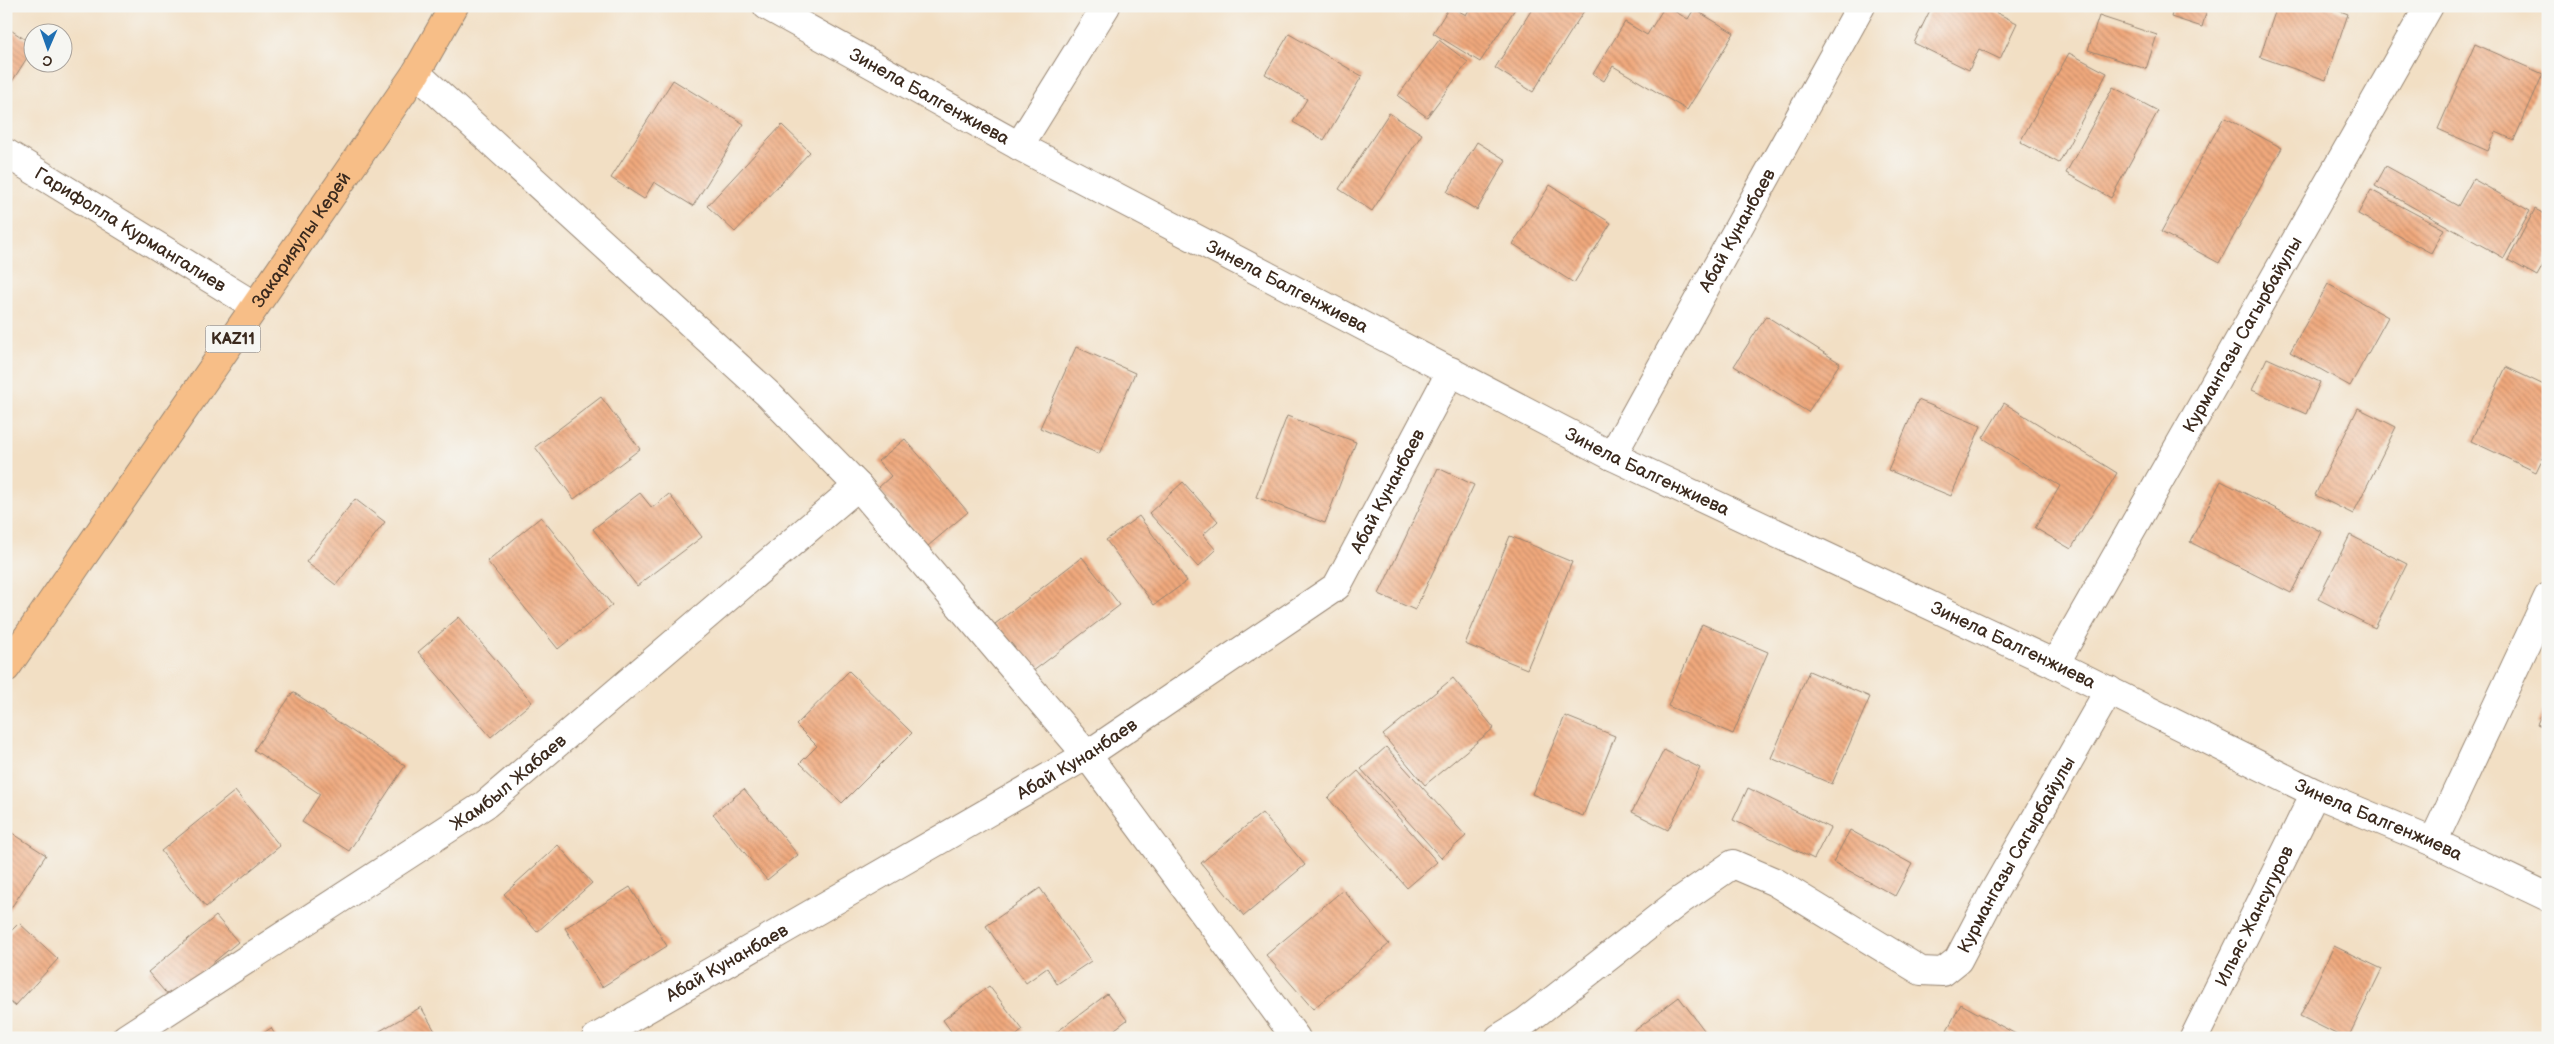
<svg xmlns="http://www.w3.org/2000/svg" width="2554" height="1044" viewBox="0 0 2554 1044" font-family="'Balsamiq Sans',sans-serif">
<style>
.building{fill:url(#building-back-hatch)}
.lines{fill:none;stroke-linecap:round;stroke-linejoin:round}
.street-casing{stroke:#968471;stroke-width:30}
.highway-casing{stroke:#968471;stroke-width:30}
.street{stroke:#fff;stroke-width:28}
.highway{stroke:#f7be87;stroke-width:28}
.labels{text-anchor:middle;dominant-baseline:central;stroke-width:5;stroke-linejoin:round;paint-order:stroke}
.shield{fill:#f6f6f2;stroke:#73675e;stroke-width:1}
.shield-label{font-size:16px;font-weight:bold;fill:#3b2a1e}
.street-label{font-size:18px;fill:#3b2a1e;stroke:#f6f6f2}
</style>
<defs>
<pattern id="building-back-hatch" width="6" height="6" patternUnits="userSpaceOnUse" patternTransform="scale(1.25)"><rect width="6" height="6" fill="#f0a97d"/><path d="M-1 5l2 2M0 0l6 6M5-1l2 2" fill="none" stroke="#c48a66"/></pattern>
</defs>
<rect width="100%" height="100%" fill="#f6f6f2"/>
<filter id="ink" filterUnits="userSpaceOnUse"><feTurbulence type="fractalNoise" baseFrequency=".02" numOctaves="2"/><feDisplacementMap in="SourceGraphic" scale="10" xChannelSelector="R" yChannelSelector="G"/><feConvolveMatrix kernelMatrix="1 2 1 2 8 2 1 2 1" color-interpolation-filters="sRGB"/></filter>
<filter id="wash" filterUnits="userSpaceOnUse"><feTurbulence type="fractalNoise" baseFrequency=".0096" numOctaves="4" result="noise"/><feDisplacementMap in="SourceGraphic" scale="20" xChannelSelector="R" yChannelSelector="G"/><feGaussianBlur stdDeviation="1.12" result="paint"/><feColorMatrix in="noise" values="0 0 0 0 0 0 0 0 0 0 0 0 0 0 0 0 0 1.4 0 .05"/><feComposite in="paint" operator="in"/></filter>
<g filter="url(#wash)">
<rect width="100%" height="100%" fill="#f2dfc4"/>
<g id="blocks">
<path class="building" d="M1450,6L1466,15L1471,6H1517L1480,62L1433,33Z
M1534,6H1587L1533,92L1495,68Z
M1665,6L1688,19L1694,9L1734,33L1687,110L1613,66L1604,81L1593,74L1625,22L1647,35Z
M1932,6H1983L2017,23L2000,59L1979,49L1969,70L1914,43Z
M2174,6H2208L2202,27L2171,17Z
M2277,6H2327L2348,14L2326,80L2260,57Z
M2099,16L2157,35L2146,69L2088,50Z
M6,27L32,44V50L6,91Z
M1289,34L1362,76L1324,140L1293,122L1307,99L1265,74Z
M1439,40L1468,62L1427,117L1398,96Z
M2475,44L2543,74L2514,140L2496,132L2488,151L2438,129Z
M2069,53L2107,73L2059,163L2020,142Z
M673,80L744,124L693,206L654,182L644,199L611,178Z
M2113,87L2158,111L2111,198L2066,173Z
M1389,113L1422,134L1372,211L1339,189Z
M2224,117L2282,148L2219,263L2161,232Z
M782,125L810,152L735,232L707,206Z
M1477,142L1506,160L1477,210L1447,192Z
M2386,166L2458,206L2473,179L2530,211L2504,258L2375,186Z
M1550,185L1611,223L1574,283L1513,244Z
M2371,190L2444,229L2431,253L2358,214Z
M2535,209L2548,216V256L2537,276L2508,260Z
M2328,284L2388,317L2350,386L2290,352Z
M1766,316L1840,363L1808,412L1734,366Z
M1076,347L1135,373L1099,454L1040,428Z
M2267,358L2320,382L2306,414L2252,390Z
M2506,367L2548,387V447L2536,472L2471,441Z
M601,397L640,449L574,499L535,447Z
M1918,400L1981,426L1951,496L1888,470Z
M2004,403L2117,473L2071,549L2035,528L2060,486L1983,438Z
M2358,408L2396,427L2353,514L2315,495Z
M1287,416L1356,442L1325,523L1256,497Z
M905,439L968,512L928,546L878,488L891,476L878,461Z
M1438,468L1474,485L1415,610L1379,594Z
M2221,481L2322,532L2291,593L2190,542Z
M1183,482L1218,521L1203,535L1216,550L1198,567L1149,513Z
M640,493L652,508L669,494L702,537L637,586L593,529Z
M355,499L385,522L336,585L306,562Z
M1139,516L1187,581L1154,605L1106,540Z
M541,517L612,605L558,649L487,561Z
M2350,535L2407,564L2375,628L2318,599Z
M1510,536L1572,562L1527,669L1465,644Z
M1082,557L1120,605L1032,672L995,624Z
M459,617L532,702L491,737L418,652Z
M1702,624L1768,652L1733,734L1668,706Z
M849,671L912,733L842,803L800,763L817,746L796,725Z
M1809,671L1870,697L1832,784L1771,758Z
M1453,678L1494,728L1425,785L1383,735Z
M293,692L405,766L349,851L302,822L320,794L254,750Z
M2548,701V729L2537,724Z
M1565,716L1615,736L1583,816L1532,794Z
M1386,747L1466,836L1441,858L1361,769Z
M1664,750L1700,768L1668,830L1632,812Z
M1358,771L1437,862L1407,888L1328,798Z
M1748,788L1830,828L1814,859L1733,820Z
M744,789L798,855L767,880L713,814Z
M235,791L280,846L206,907L161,851Z
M1262,813L1305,865L1244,916L1201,863Z
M6,829L46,855L9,911L6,909Z
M1850,830L1912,864L1895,896L1833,862Z
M558,845L592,883L537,932L504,894Z
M630,887L667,946L602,987L565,928Z
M1040,888L1091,961L1057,984L1047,968L1026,983L986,926Z
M1343,890L1389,944L1313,1009L1266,955Z
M216,916L238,942L170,998L148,972Z
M19,923L58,959L15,1006L6,999V936Z
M2334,946L2382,969L2348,1038H2344L2300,1016Z
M989,986L1023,1030L1013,1038H956L943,1020Z
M1107,994L1127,1020L1103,1038H1056L1054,1034Z
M1679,997L1710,1038H1625Z
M1961,1004L2023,1038H1962L1947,1030Z
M421,1007L439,1038H368Z
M271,1028L277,1038H256Z"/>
</g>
</g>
<g filter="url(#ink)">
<use href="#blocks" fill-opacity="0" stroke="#968471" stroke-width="1"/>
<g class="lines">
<g class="street-casing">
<g id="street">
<path id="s1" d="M767,6L1019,146L1612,456L2055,664L2315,793L2433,842L2548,897"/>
<path d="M416,73L768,394L858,486L1087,755L1296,1038"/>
<path d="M1019,146L1106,6"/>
<path id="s2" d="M6,153L255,306"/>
<path id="s3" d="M1612,456L1861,6"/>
<path id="s4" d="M2055,664L2429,6"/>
<path d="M2433,842L2548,597"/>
<path id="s5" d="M126,1038L486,804L858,486"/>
<path id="s6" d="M596,1038L1087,755L1337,586L1451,371"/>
<path id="s7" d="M1499,1038L1525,1022L1681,900L1733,864L1775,882L1921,971L1943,972L1958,960L1992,895L2109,690"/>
<path id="s8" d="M2194,1038L2315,793"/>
</g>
</g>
<g class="highway-casing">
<g id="highway">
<path id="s9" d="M6,668L416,73L454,6"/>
</g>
</g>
<use href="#street" class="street"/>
<use href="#highway" class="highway"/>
</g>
</g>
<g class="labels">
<rect class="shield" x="205.5" y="325.5" width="55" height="27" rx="4"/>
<g class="shield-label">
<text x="233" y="339">KAZ11</text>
</g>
<g class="street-label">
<text stroke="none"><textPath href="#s1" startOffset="186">Зинела Балгенжиева</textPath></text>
<text stroke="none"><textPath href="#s2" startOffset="146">Гарифолла Курмангалиев</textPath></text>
<text stroke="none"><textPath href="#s3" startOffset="258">Абай Кунанбаев</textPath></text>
<text stroke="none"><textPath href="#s9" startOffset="520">Закарияулы Керей</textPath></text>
<text stroke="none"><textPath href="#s1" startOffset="591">Зинела Балгенжиева</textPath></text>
<text stroke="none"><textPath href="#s4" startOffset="379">Курмангазы Сагырбайулы</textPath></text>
<text stroke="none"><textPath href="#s1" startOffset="996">Зинела Балгенжиева</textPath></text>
<text stroke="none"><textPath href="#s6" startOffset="976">Абай Кунанбаев</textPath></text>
<text stroke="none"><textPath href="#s1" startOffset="1401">Зинела Балгенжиева</textPath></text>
<text stroke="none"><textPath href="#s6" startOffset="556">Абай Кунанбаев</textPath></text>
<text stroke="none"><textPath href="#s5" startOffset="460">Жамбыл Жабаев</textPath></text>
<text stroke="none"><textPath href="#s1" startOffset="1806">Зинела Балгенжиева</textPath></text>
<text stroke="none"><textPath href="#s7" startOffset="670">Курмангазы Сагырбайулы</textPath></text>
<text stroke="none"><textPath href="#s8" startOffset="136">Ильяс Жансугуров</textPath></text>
<text stroke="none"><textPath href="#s6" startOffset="151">Абай Кунанбаев</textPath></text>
</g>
</g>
<rect width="2554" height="1044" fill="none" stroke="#f6f6f2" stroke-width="25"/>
<g transform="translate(48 48) rotate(182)"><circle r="24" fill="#f6f6f2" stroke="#aba49d"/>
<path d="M0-4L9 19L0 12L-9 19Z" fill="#1f6fb2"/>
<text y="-8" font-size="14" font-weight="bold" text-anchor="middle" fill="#3b2a1e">С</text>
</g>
</svg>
